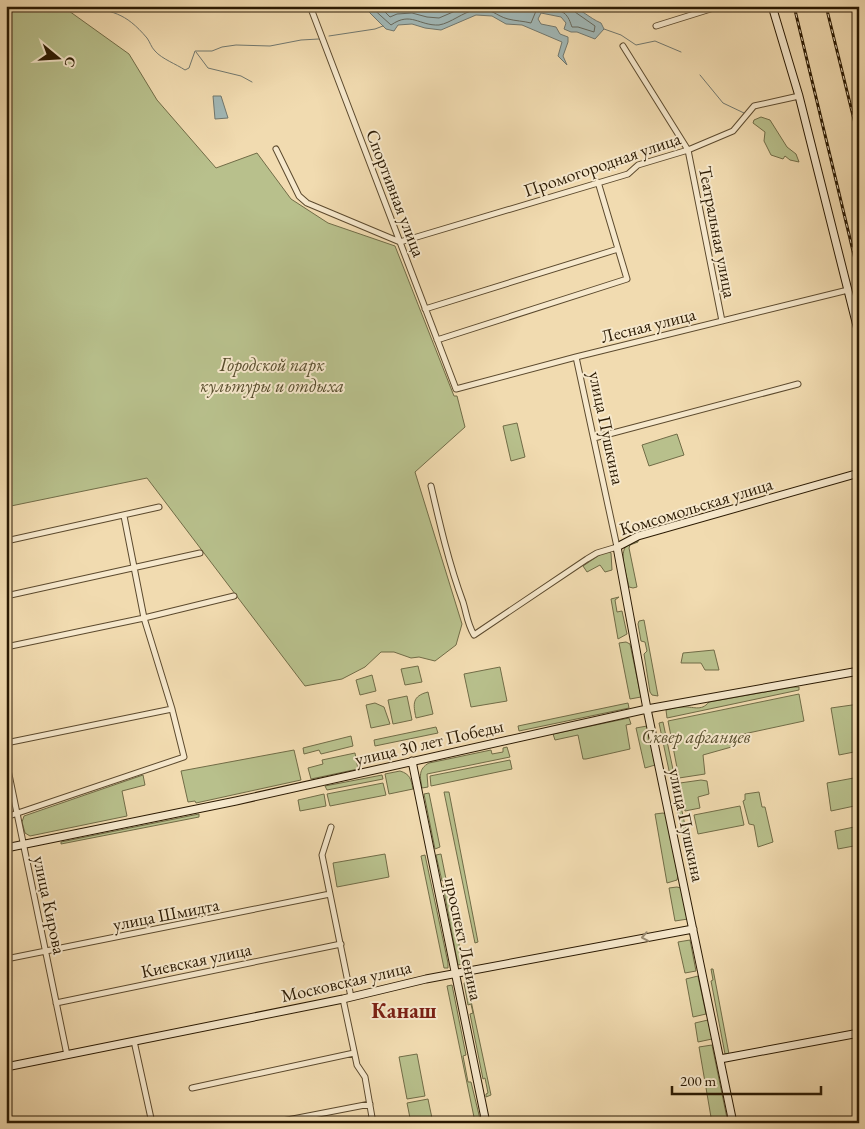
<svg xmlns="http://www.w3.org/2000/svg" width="865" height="1129" viewBox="0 0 865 1129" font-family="'EB Garamond',serif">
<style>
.green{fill:#b8c08c;stroke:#716c47}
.water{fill:#a1b8b7;stroke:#71786f}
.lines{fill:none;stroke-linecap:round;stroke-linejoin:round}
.shore{stroke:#66685c;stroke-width:1}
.stream{stroke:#71786f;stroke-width:1}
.street-casing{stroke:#5c4a2e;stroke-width:7}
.secondary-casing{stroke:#2a1902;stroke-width:9}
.street{stroke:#f6e8cc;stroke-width:5}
.secondary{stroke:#f6e8cc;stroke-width:7}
.rail-casing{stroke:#2a1902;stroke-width:3}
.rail{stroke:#f6e8cc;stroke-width:1;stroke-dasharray:4;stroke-linecap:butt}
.oneway{stroke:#9a8b71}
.labels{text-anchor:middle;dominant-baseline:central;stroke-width:4;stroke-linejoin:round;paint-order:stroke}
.street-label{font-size:18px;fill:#2a1902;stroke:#f6e8cc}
.park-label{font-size:18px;font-style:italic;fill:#554b2b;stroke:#f6e8cc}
.district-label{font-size:22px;font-weight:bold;fill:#7a1f14;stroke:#f6e8cc}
</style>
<rect width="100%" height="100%" fill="#f1dbb0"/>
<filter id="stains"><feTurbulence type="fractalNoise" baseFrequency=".004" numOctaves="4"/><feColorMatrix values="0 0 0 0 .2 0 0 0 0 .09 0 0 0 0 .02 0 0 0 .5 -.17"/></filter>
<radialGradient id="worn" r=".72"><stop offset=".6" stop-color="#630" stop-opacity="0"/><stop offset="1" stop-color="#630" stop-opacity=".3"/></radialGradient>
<path class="green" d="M6,6H62L129,54L157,100L216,168L257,153L291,199L328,223L395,246L454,396H457L465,427L415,472L462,624L456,645L435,661L419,657L411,658L394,652H381L365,667L342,679L305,686L147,478L6,507Z
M761,117L770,120L787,147L796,154L799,162L790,160L785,156L783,159L771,155L764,141L765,132L753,123L754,120Z
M517,423L525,457L511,461L503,426Z
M677,434L684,455L649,466L642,445Z
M638,540V542L630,545L629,548L637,587L633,588L629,587C627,576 618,554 627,545C630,542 634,541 638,540Z
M607,550L611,553L612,570L605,572L600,565L587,572L583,566Z
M619,597L615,600L617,612L622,611L627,634L618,639L611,599Z
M644,620L658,696L652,695L650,692L644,654L647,651L645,642L641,641L638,624L639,621Z
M626,642L630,644L641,697L630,699L619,643Z
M714,650L719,670H705L701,663H681L683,653Z
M418,666L422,682L405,685L401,669Z
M500,667L507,701L471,707L464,674Z
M372,675L376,691L360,695L356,680Z
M793,687H799V690L667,718L666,710C671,709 677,707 682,707C693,706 701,712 709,702Z
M428,692L433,714L416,718C413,704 412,696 428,692Z
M799,694L804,721L739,735L734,739L735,746L703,755L705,774L679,778L668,721Z
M407,696L412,720L393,724L388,700Z
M375,703L384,707L390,724L371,728L366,705Z
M628,703L629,708L519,731L518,726Z
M859,704V751L839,755L831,708Z
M629,718L631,724L626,725L630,749L586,759H583L578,735L555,740L553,734Z
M663,722L675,779L671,780L659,723Z
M647,726L655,765L645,768L636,728Z
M436,727L438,733L375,746L374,740Z
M351,736L353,746L321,754L319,750L304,754L303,748Z
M507,747L510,757L427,774L428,787L422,788C420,777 418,769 429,763L491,750L492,754L503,752V748Z
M294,750L301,780L196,803L195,801L188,802L181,771Z
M355,753L358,769L311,779L308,768L323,764L322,760Z
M510,760L512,769L431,786L430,776Z
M400,771C410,774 411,779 413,789L389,794L385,774Z
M143,775L145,785L122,791L127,816L30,836L25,833L22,822L24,816Z
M382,775L383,779L327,790L325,786Z
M859,777V805L831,811L827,783Z
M701,780L707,781L709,794L698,797L700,808L685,811L680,783Z
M676,782L696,879L692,880L672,784Z
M383,783L386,795L330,806L327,794Z
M444,792H449L478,942L475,943Z
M759,792L762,807H765L773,842L758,847L754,825L749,824L743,801L745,800V794Z
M429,793L440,847L435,849L424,794Z
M324,794L326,806L300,811L298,800Z
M740,806L744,825L698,834L694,815Z
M663,813L666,814L678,876L677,880L667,883L655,814Z
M199,814V817L61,844V842Z
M859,826V845L838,849L835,831Z
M385,854L389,877L337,887L333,863Z
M441,854L463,964L458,965L443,886L445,885L444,880L442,881L436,855Z
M425,855L448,963V968H444L421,856Z
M677,887L681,888L688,919L675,921L669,888Z
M690,940L696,971L685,973L678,942Z
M711,969H713L729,1054H725L711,981L713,980Z
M698,976L706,1014L693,1017L686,979Z
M467,982L491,1095L486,1097V1094L488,1093L485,1078L483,1079L470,1014L473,1013L471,1004L468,1005L464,983Z
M452,985L466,1055L463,1056L468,1082H471L480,1119L475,1122L447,986Z
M708,1020L712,1039L698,1042L695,1023Z
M712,1045L728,1123H712L699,1047Z
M417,1054L425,1096L407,1099L399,1057Z
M428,1099L433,1123H411L407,1103Z"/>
<path class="water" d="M363,6H569C582,9 589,18 601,23L604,29L595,39L577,32H571L564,29L566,23L561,17L541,13L538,19L541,24L556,27L560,34L568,37V42L563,56L567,65L558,56L562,42L522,25L506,24L492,16L476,15L441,30L425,28L412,24L398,25L394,31L386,29Z
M213,96H221L228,118L215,119Z"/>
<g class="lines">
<path class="shore" d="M370,6L391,25C411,11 419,26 439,25C451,23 463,12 475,10C491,7 496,16 508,19C516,21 523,21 531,23L536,11C542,7 558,9 564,13C569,17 570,22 572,27H578L594,32L595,26L575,12L573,6
M379,6L390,17L397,14L412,13L427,17L439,18L467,6"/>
<path class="stream" d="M81,6C112,11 125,12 147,38C150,42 151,47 155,51C162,59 176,64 185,70L189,68L195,51H212L222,47L236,45L270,46L301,40L319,39
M604,29L621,35L636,45L655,41L681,52
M329,36L375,29L383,26
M196,52L208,68L241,76L252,82
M700,75L723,103L744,113"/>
<g class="street-casing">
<path id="street" d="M310,6L456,389L576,357L848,290
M656,26L720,6
M623,46L688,150L722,321
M276,149L299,196L307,203L400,242L628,174L638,165L688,150L733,131L754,106L799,96
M425,309L618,249
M437,340L627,279L598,182
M594,438L798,384
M431,486C440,525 449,564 463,602C467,615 467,623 474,635L587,559L597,553L617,547L576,357
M6,541L159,507
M6,596L200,553
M6,647L144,618L234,596
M6,743L172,709
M6,760L67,1055
M6,817L184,757L172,709L144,618L124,516
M331,827L322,855L351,997
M6,959L330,894
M343,999L357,1065L365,1077L373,1123
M56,1003L341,944
M134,1041L152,1123
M192,1088L354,1053
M272,1123L370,1104"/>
</g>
<g class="secondary-casing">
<path id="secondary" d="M772,6L799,96L859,334
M412,761L486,1123
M6,848L236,801L647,709L859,671
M720,1059L859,1033
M6,1067L343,999L426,979L693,929
M733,1123L647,709L617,547L638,536L859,473"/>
</g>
<use href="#street" class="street"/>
<use href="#secondary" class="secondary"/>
<g class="rail-casing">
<path id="rail" d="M794,6L859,276
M826,6L859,140"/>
</g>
<use href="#rail" class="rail"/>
</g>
<defs><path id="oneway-chevron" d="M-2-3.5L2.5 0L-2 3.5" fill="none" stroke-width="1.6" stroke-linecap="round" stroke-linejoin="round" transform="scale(1.25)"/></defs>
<use class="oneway" href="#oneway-chevron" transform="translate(645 937) rotate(170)"/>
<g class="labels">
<g class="street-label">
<text transform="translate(602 164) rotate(-19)">Промогородная улица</text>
<text transform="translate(396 193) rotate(69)">Спортивная улица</text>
<text transform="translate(718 232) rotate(79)">Театральная улица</text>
<text transform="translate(648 325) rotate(-14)">Лесная улица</text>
<text transform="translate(607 428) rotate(78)">улица Пушкина</text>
<text transform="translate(696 506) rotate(-17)">Комсомольская улица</text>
<text transform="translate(429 742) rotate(-13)">улица 30 лет Победы</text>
<text transform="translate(687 825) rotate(78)">улица Пушкина</text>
<text transform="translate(50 905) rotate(78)">улица Кирова</text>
<text transform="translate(166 914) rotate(-11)">улица Шмидта</text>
<text transform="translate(464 939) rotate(78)">проспект Ленина</text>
<text transform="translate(196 960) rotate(-12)">Киевская улица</text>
<text transform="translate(346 981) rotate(-13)">Московская улица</text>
</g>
<g class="park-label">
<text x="272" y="364">Городской парк<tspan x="272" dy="21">культуры и отдыха</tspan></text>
<text x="696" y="736">Сквер афганцев</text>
</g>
<g class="district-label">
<text x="404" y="1010">Канаш</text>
</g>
</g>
<rect width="865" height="1129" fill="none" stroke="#f1dbb0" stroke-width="25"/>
<rect x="8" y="8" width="850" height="1114" fill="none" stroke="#2a1902" stroke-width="2.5"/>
<rect x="12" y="12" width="840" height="1104" fill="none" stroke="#2a1902"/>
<g transform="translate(58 58) rotate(108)" stroke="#f6e8cc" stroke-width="4" paint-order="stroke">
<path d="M0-4L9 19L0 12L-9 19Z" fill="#2a1902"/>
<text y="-8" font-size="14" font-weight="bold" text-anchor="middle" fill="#2a1902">С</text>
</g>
<path d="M672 1086v8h149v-8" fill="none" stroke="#2a1902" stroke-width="2.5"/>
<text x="680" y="1086" font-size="15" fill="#2a1902" stroke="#f6e8cc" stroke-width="4" paint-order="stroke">200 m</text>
<rect width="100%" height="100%" filter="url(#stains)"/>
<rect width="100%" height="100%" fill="url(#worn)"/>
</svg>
